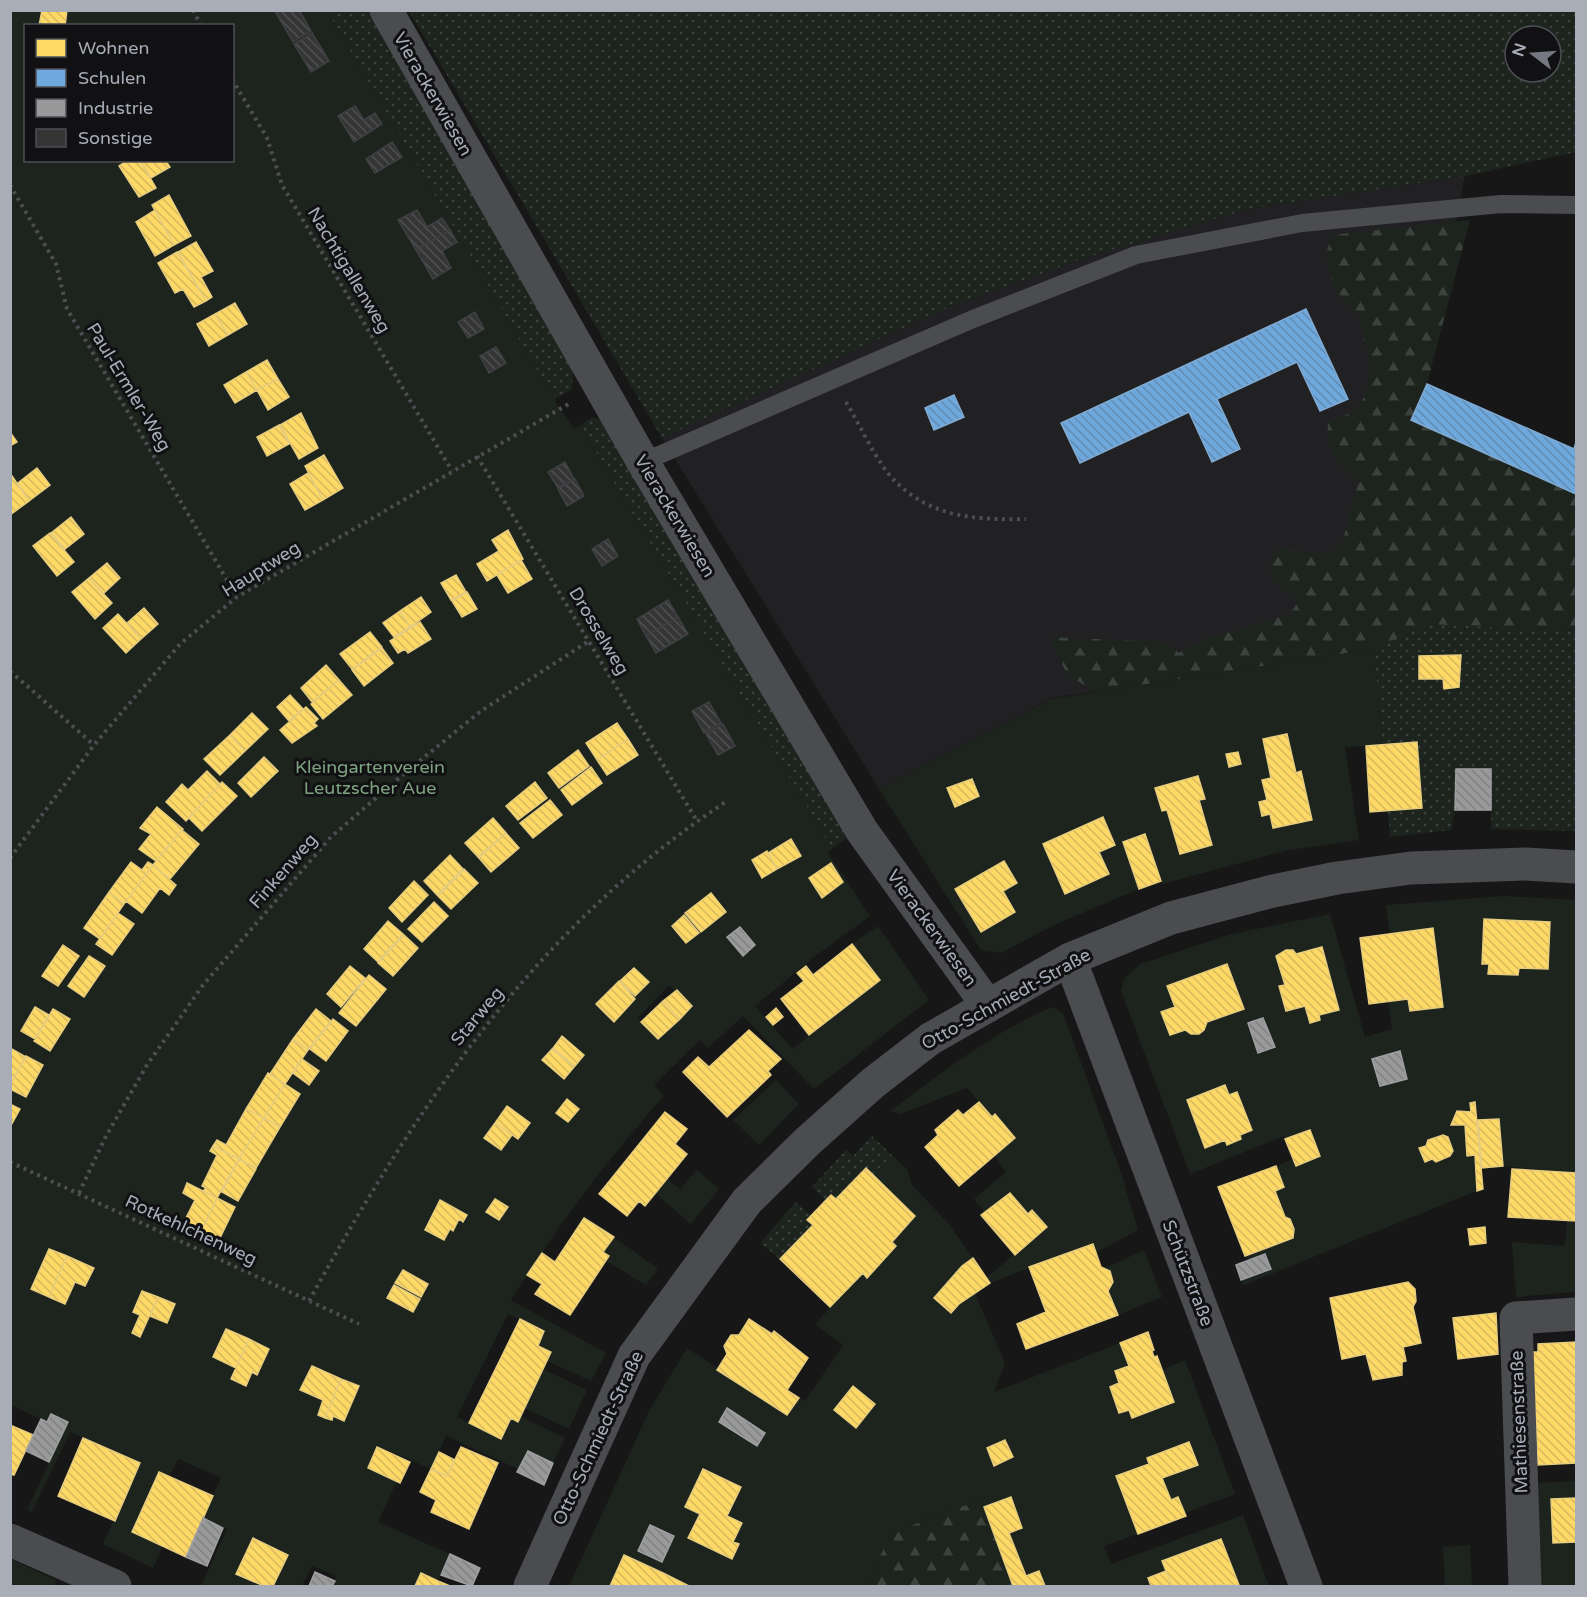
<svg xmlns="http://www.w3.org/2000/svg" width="1587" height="1597" viewBox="0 0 1587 1597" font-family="'Varela Round',sans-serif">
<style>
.built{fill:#212123}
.grass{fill:url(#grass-dots);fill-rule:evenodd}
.forest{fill:url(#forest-firs)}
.garden{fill:#1d241e;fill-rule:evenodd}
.homes{fill:url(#homes-back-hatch);stroke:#e5cc7f;stroke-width:1.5}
.schools{fill:url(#schools-back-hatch);stroke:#80aad1;stroke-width:1.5}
.industry{fill:url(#industry-back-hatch);stroke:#9e9fa2;stroke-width:1.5}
.building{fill:url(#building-back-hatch);stroke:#3f4043;stroke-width:1.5}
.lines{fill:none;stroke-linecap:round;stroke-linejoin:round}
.path{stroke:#4d4e52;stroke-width:4;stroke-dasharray:3 4.5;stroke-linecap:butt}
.lane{stroke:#4b4c50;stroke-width:18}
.street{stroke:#4b4c50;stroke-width:33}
.labels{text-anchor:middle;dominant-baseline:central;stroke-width:6;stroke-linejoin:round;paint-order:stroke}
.street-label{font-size:18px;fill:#a8adb8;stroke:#111113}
.park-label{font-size:18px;fill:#7fa381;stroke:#111113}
</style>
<defs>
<pattern id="grass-dots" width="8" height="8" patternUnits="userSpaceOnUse" patternTransform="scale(1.5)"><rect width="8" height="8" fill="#1d241e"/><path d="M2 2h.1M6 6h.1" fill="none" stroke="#3b413d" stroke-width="1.8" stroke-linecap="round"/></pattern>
<pattern id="forest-firs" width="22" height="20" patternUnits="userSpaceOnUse" patternTransform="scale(1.5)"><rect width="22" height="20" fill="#1d241e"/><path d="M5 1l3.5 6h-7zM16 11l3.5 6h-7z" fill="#3b413d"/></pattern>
<pattern id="homes-back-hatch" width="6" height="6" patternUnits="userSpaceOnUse" patternTransform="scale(1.5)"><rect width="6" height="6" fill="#ffd966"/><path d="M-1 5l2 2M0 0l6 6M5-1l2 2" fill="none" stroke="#d6b85d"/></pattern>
<pattern id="schools-back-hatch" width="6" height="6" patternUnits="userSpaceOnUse" patternTransform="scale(1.5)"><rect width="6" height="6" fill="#6fa8dc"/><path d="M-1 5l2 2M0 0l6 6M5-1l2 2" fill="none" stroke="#608bb3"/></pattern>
<pattern id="industry-back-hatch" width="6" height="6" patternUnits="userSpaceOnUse" patternTransform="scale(1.5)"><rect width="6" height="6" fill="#999"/><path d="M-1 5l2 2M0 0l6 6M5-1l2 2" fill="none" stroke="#7f8080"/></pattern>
<pattern id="building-back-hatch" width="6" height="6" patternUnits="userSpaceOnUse" patternTransform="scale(1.5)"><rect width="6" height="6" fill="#353536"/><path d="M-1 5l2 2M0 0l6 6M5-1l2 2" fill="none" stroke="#4f5051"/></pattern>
</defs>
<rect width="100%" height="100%" fill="#171717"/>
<path class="built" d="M1465,176L1374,649L1052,698L879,789L662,438L947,308L1085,258L1248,209Z"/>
<path class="grass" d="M327,11H371L573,369L572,390L554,399Z
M409,11H1576V152L1465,176L1248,209L1085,258L947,308L662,438ZM1515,36H1551V72H1515Z
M593,417L604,421L855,831L832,849L580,425Z
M1427,624L1576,631V831L1491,829V769H1456L1455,810L1451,830L1390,837L1388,811L1422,808L1417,743L1382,745L1374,649ZM1461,655L1459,687L1444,689L1443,679H1419V656Z
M872,1136L892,1155L873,1175L836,1199L831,1195L826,1200L812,1187L846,1150L853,1156Z
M796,1202L811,1216L808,1220L813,1225L780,1259L760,1243Z"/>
<path class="forest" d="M1470,220L1427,384L1412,419L1576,494V631L1427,624L1374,649L1095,692L1067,674L1049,637L1165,642L1179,653L1200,641L1290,614L1298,602L1272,579L1270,561L1278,549L1325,554L1341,547L1359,481C1338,462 1326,452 1328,423L1354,411L1367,393L1370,364L1359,317L1333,287L1326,254L1332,235Z
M981,1499L1013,1586H831L891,1533Z"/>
<path class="garden" d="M11,11H327L554,399L574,429L580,425L832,849L828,853L870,916L813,958L755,1006L793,1049L879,980L852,944L878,926L929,1000L814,1089L743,1016L708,1048L700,1040L654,1085L664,1096C608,1159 556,1228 511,1300L606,1353L591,1381L547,1361L551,1352L538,1346L544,1331L508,1314L457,1417L501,1439L511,1418L518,1422L520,1416L565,1438L553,1463L528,1451L518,1469L446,1436L431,1469L378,1446L368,1468L397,1481L378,1522L450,1554L438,1581L421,1573L415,1586H332L336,1576L312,1566L302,1586H201L227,1529L203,1518L221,1478L178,1459L169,1477L158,1473L132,1532L163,1546L153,1568L103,1544L140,1463L70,1432L32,1512L27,1510L68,1422L51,1414L47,1422L11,1405ZM26,26H232V160H26ZM669,985L691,1007L658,1039L638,1018ZM567,1099L579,1109L567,1122L556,1113ZM495,1199L508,1207L499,1220L486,1212Z
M1374,649L1382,745L1345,747L1359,840L1289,850L1162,884L1145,834L1123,842L1139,889L1056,924L1001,953L981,950L879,789L1051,699Z
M1504,896L1576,900V1173L1503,1166L1499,1119L1478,1120L1475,1102L1470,1103L1471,1112L1458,1111L1465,1125L1467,1156L1475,1155L1477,1191L1244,1285L1241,1280L1271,1269L1265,1254L1248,1260L1245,1256L1294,1229L1290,1219L1285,1217L1275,1191L1284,1187L1276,1166L1293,1159L1296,1166L1320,1156L1310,1130L1285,1139L1284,1136L1190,1174L1121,991L1124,979L1140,964L1232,934L1330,914L1365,1037L1392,1029L1388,1001L1408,999L1410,1011L1443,1006L1433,928L1390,934L1386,905ZM1485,919L1550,923L1548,969L1519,968L1518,975L1489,974V964L1482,963ZM1322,947L1338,1010L1319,1015L1320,1020L1310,1023L1305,1006L1280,986L1285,985L1276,957L1283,950H1293L1296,954ZM1226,965L1244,1009L1207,1022C1204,1034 1195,1038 1185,1030L1170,1035L1161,1012L1175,1007L1167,986ZM1263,1018L1274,1047L1259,1053L1248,1024ZM1225,1085L1229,1095L1237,1092L1252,1130L1240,1135L1241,1139L1227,1145L1225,1140L1205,1147L1187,1100Z
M1052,1007L1063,1013L1120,1170L1138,1230L1096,1253L1092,1244L990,1283L986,1278L1047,1227L1028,1214L986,1213L974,1199L1006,1172L994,1155L992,1117L967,1088L900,1114L890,1111C942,1072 992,1033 1052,1007Z
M776,1080L799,1104L759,1145L733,1120Z
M892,1155L907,1169L912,1185L948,1223L973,1258L963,1265L935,1298L959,1304L975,1293L1005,1363L994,1392L1120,1343L1129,1366L1115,1371L1119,1383L1110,1387L1119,1413L1129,1410L1133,1418L1173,1403L1162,1370L1185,1360L1235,1494L1185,1513L1171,1500L1163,1478L1198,1465L1189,1442L1147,1458L1149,1464L1117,1476L1138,1534L1104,1546L1111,1564L1243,1515L1269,1586H1236L1239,1585L1162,1562L1166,1571L1149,1578L1151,1586H1045L1039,1571L1026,1576L1009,1533L1022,1528L1010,1497L984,1507L981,1499L891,1533L866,1586H569L649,1411L687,1348L787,1414L799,1398L805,1401L843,1345L815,1324L863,1273L867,1277L896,1246L892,1242L915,1216L873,1175ZM853,1386L875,1404L856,1428L834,1410ZM703,1470L741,1487L727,1516L742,1523L733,1542L739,1545L732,1558L688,1538L700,1514L686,1507Z
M697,1170L719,1189L691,1224L655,1193L667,1178L680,1189Z
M1567,1221L1576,1222V1292L1516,1297L1512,1242L1565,1246Z
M614,1237L658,1269L646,1285L606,1261L609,1256L603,1252Z
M1144,1250L1162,1297L1118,1315L1108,1291L1113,1282L1110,1271L1103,1269Z
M543,1369L587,1390L569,1429L524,1408Z
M1576,1481V1498L1551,1500L1553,1542H1576V1586H1537L1533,1483Z
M1470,1545L1472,1586H1445L1443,1547Z
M11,1559L56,1580L53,1586H11Z"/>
<path class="homes" d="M42,10H67L65,26H39Z
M128,160H140L156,188L139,197L119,166Z
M140,160H165L170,167L151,178Z
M169,195L191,236L174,245L152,205Z
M155,210L174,245L155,256L136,222Z
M196,242L213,271L201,277L212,297L206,301L178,252Z
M177,252L206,301L194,307L183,289L175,293L158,263Z
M235,303L247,324L228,335L215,314Z
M215,314L228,335L209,346L197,324Z
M267,360L278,379L257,390L246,372Z
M246,372L257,390L235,403L224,385Z
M278,379L289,397L268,410L257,390Z
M301,413L318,448L299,459L280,425Z
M279,425L289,444L267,456L257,437Z
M10,432L17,442L10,446Z
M324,455L343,488L323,500L305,466Z
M37,468L50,485L29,501L18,483Z
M10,473L29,501L10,515Z
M308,473L323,500L305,510L290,484Z
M71,517L84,534L65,549L51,533Z
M508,530L523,559L487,581L477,564L499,551L492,540Z
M50,533L74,562L57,576L33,546Z
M521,560L532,579L508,593L497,575Z
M107,563L120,578L103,594L89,578Z
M456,575L466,592L451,600L441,583Z
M89,578L112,603L95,619L72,592Z
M467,592L477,609L462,617L452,601Z
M421,597L431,612L410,627L400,611Z
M144,608L158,624L141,639L127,623Z
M400,611L410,627L394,637L383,623Z
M118,614L141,639L126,653L103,628Z
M420,622L431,639L408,653L405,649L398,653L390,641Z
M370,632L382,647L352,669L340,654Z
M382,648L393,663L364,686L352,670Z
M1461,655L1459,687L1444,689L1443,679H1419V656Z
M326,665L339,680L312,702L301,688Z
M339,680L352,695L323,719L311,704Z
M290,695L303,709L289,721L277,707Z
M306,707L318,719L314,723L317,726L292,743L280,730Z
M252,713L268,729L245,751L230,735Z
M617,723L628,739L597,760L586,743Z
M1287,734L1296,773L1301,771L1312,820L1273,828L1270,814L1262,816L1259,802L1267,800L1262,780L1271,778L1263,739Z
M230,735L245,751L220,775L204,759Z
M628,739L638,755L607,775L597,760Z
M1417,742L1422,808L1370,812L1366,746Z
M578,750L589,766L559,788L548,773Z
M1238,752L1241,764L1229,767L1226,754Z
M264,757L278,771L251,797L238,783Z
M591,767L602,783L572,805L561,790Z
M207,771L220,784L186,821L166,802L182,784L188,790Z
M1198,776L1205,799L1199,800L1212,845L1180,854L1167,810L1162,811L1155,788Z
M972,779L979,796L955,807L947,788Z
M222,782L237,796L202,831L189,818Z
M535,782L547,798L518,820L506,806Z
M550,800L562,815L533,838L520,823Z
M157,807L183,829L156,861L139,849L151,834L140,828Z
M1103,817L1115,845L1099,852L1109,874L1065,894L1043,844Z
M493,818L506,833L478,857L465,843Z
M182,830L199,844L170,879L153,865Z
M506,833L519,848L491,872L479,858Z
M1145,834L1161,881L1139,889L1123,842Z
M791,839L801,856L777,869L768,853Z
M767,851L777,869L762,878L752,860Z
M450,855L463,869L437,895L424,881Z
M1004,861L1017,883L1003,891L1015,912L981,932L955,889Z
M131,862L142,870L148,862L153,865L124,904L109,892Z
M831,863L843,882L822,898L809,878Z
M153,865L176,885L169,895L160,888L142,913L126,901Z
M464,869L478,883L451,909L438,896Z
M414,881L428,895L402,922L389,908Z
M109,892L124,904L100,939L84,928Z
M711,893L726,912L701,932L685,913Z
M434,902L448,916L422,942L408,929Z
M118,913L134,924L112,955L96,944Z
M684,915L699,933L686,943L672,926Z
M1484,919L1550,922L1548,969L1519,968L1518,975L1488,974L1489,964H1482Z
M388,921L403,934L378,962L364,949Z
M1433,928L1443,1007L1410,1011L1408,999L1369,1004L1360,938Z
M404,935L418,948L393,976L378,963Z
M852,944L880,980L809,1035L781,999L804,981L797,973L806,966L813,975Z
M63,945L79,956L58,986L42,976Z
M1322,947L1339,1010L1319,1015L1320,1020L1310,1023L1305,1006L1286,1011L1279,986L1285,985L1276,956L1286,950H1293L1296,954Z
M89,956L105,966L84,997L68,986Z
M1227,964L1244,1009L1207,1022L1204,1030L1199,1034H1191L1185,1030L1170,1035L1161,1012L1175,1007L1167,986Z
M350,966L365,978L341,1007L327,994Z
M634,968L649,982L635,996L620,981Z
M369,975L386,989L356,1026L339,1013Z
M619,981L635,999L614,1022L596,1004Z
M677,990L692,1006L680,1019L663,1001Z
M663,1001L680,1019L658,1039L641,1022Z
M35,1007L49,1015L35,1039L21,1031Z
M776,1008L783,1017L773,1025L766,1017Z
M53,1009L70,1019L50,1051L34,1041Z
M316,1009L331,1021L308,1050L293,1039Z
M333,1019L348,1031L326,1061L310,1049Z
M749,1030L781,1059L768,1071L771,1075L727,1117L683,1072L698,1057L709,1067Z
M562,1036L584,1055L575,1066L553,1048Z
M293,1039L308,1050L285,1084L270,1074Z
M10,1048L26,1057L10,1084Z
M552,1049L574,1067L564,1079L542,1060Z
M26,1056L43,1065L26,1097L10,1089V1085Z
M302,1059L319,1071L309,1085L293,1073Z
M268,1073L285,1084L264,1118L246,1109Z
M285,1084L300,1094L280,1127L264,1118Z
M1225,1085L1229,1095L1237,1092L1252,1130L1240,1135L1241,1139L1227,1145L1225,1140L1205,1148L1187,1100Z
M567,1099L579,1109L568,1122L556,1113Z
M979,1102L992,1117L995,1114L1015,1138L959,1186L925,1147L938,1135L935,1130L958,1110L963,1115Z
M1475,1102L1483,1189L1477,1191L1475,1155L1467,1156L1465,1125H1451L1457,1111L1471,1112L1470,1103Z
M10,1104L20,1109L10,1127Z
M507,1106L530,1123L518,1139L495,1123Z
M246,1109L264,1118L239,1159L213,1146L217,1140L226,1145Z
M665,1112L687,1129L675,1144L687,1154L645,1206L639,1201L627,1216L599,1194Z
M264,1118L280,1127L256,1168L239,1159Z
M1499,1119L1503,1166L1482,1168L1478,1120Z
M495,1123L512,1135L501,1150L484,1138Z
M1310,1130L1320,1156L1296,1166L1285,1139Z
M1443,1135L1448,1137L1453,1151L1450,1156L1436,1162L1432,1159L1425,1162L1419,1148L1426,1146L1428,1140Z
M213,1146L239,1159L217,1198L203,1191L206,1188L202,1186L217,1155L210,1151Z
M239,1159L256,1169L238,1201L222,1192Z
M1276,1166L1284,1187L1275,1191L1285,1217L1290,1219L1294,1229L1293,1238L1245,1256L1218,1187Z
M866,1168L915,1216L892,1242L896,1246L867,1278L863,1273L830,1307L780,1259L813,1225L807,1220L826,1200L831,1195L836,1199Z
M1512,1169L1576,1173V1221L1508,1217Z
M187,1183L217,1198L199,1236L181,1228L195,1200L183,1193Z
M1010,1193L1028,1214L1032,1210L1047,1227L1015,1255L981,1215Z
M217,1198L235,1207L217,1244L199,1236Z
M495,1199L508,1207L499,1220L486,1212Z
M440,1200L467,1215L463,1222L459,1219L453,1231L450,1229L444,1240L425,1230Z
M584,1218L614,1237L603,1252L609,1256L570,1315L535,1294L542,1284L527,1275L542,1253L555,1262Z
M1485,1227L1486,1243L1470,1245L1468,1229Z
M1093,1244L1101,1267L1110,1271L1113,1282L1108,1291L1118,1315L1026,1349L1017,1324L1046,1312L1029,1267Z
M49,1249L67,1256L49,1297L31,1289Z
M67,1256L94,1268L85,1286L75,1282L65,1304L49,1297Z
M973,1258L990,1283L959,1304L951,1313L934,1298L962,1266Z
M403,1270L428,1284L421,1297L395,1283Z
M1408,1282L1415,1289L1416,1301L1413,1307L1421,1343L1403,1347L1406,1361L1402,1362V1375L1373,1380L1366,1354L1342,1359L1330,1298Z
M394,1285L420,1299L413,1312L387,1298Z
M142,1291L158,1297L140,1337L132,1333L140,1315L133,1312Z
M158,1297L175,1304L167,1323L150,1316Z
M1496,1313L1498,1354L1458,1359L1453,1318Z
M520,1319L544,1331L538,1346L551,1352L518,1422L511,1418L501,1439L469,1423Z
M749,1319L772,1334L774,1331L808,1358L787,1390L799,1398L787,1415L717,1370L727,1354L724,1346L731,1335H739Z
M226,1329L249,1339L236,1368L213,1357Z
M1148,1332L1154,1350L1152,1351L1154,1357L1157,1356L1174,1402L1132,1418L1129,1410L1119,1413L1110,1387L1119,1383L1115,1371L1129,1366L1120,1343Z
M249,1339L269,1349L257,1375L252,1372L246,1386L231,1379Z
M1576,1342V1463L1538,1465L1533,1352H1538V1344Z
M312,1366L341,1379L325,1418L318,1415L323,1400L300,1390Z
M341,1379L359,1386L344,1421L333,1416L332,1420L325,1418Z
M853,1386L875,1404L856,1428L834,1410Z
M10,1425L33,1435L14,1475L10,1474Z
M83,1438L140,1463L115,1521L58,1496Z
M1005,1440L1013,1457L994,1466L987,1448Z
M1189,1442L1198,1465L1162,1478L1171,1500L1178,1497L1186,1516L1138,1534L1116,1476L1149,1464L1147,1458Z
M377,1447L410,1462L400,1483L368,1468Z
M461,1447L498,1463L469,1529L431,1512L436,1500L420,1492L431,1469L447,1476Z
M439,1452L455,1460L447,1476L431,1469Z
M703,1469L741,1487L727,1516L742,1523L733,1542L739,1544L732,1559L688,1538L700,1514L685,1507Z
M159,1472L213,1496L186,1557L132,1532Z
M1011,1497L1022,1528L1009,1533L1026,1576L1039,1571L1045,1586H1013L984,1507Z
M1576,1498V1542L1553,1543L1551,1499Z
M253,1538L288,1555L273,1586H264L236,1574Z
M1221,1539L1239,1585L1172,1586L1162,1561Z
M624,1555L663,1573L689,1586H610Z
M1166,1571L1172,1586H1151L1148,1578Z
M421,1573L438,1581L450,1586H415Z"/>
<path class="schools" d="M1306,309L1348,399L1320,411L1297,362L1217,399L1240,449L1212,462L1189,412L1080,463L1061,423Z
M1427,384L1574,449L1576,442V494L1411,420Z
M954,395L964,417L934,430L925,408Z"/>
<path class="industry" d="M1456,769H1491V810H1455Z
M740,927L755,945L743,956L727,937Z
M1263,1018L1275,1047L1258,1053L1248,1023Z
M1400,1051L1407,1079L1380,1086L1372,1059Z
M1265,1254L1271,1269L1241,1280L1236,1265Z
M727,1408L765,1433L757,1446L719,1422Z
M51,1414L68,1422L49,1462L26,1451L41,1419L47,1422Z
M528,1451L553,1463L544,1485L517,1472Z
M203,1518L223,1528L207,1566L186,1557Z
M650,1525L674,1536L662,1562L638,1551Z
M450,1554L480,1568L472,1586L441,1575Z
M315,1572L335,1581L332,1586H309Z"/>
<path class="building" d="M280,10H299L311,31L293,42L276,13Z
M312,33L329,61L311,72L294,44Z
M355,106L364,120L375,113L382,124L354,142L338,116Z
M392,142L402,157L375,173L366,159Z
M417,210L427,227L442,218L450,230L416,250L398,220Z
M450,230L457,242L442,251L451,268L433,279L416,250Z
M475,312L484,329L468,338L458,322Z
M496,347L506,363L489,373L480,356Z
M565,462L574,479L558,488L548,472Z
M575,479L584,496L567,506L558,489Z
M608,539L618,556L602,566L592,549Z
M668,600L678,617L646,636L637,619Z
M678,617L688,634L656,653L646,636Z
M709,702L721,723L704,733L692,711Z
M723,724L735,746L718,755L706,734Z"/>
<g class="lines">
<path class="path" d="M193,10L201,26
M232,79L267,138L282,185L452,471
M10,185L56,264L67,309L237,597
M846,402C859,423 877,463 894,480C931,518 976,520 1026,519
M477,456L697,821
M10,671L94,745
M10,858L94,745L180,644L237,597L572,402
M10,1162L359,1324
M79,1193L105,1138L147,1065L203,985L331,837L406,772L481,711L589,641
M309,1301C418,1104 536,927 727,801"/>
<path class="lane" d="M643,462L973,319L1136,255L1302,223L1501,204L1576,205"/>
<path class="street" d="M386,10L643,462L862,831L988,1006
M1070,959L1306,1586
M10,1540L115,1586
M530,1586L634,1356L747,1201L808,1141L873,1083L930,1039L1070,959L1171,918L1273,891L1337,878L1411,868L1526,864L1576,867
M1525,1586L1516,1318L1576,1314"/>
</g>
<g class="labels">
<g class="street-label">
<text transform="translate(433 94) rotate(60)">Vierackerwiesen</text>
<text transform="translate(349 270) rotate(59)">Nachtigallenweg</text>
<text transform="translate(129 387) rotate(59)">Paul-Ermler-Weg</text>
<text transform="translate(675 516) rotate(59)">Vierackerwiesen</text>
<text transform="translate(261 569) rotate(-32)">Hauptweg</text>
<text transform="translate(599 631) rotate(59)">Drosselweg</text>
<text transform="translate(283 871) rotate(-49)">Finkenweg</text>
<text transform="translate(932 928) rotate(54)">Vierackerwiesen</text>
<text transform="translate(1006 999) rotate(-29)">Otto-Schmiedt-Straße</text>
<text transform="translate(477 1016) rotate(-50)">Starweg</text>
<text transform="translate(191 1230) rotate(25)">Rotkehlchenweg</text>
<text transform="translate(1188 1273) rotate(69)">Schützstraße</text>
<text transform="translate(1519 1422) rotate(-92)">Mathiesenstraße</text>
<text transform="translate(598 1438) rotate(-65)">Otto-Schmiedt-Straße</text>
</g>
<g class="park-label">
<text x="370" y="767">Kleingartenverein<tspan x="370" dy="21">Leutzscher Aue</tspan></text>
</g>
</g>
<rect width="1587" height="1597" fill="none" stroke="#a8adb8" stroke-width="24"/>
<rect x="24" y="24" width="210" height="138" fill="#111113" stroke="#4d4f55" stroke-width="1.5"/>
<rect x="36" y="39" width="30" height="18" fill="#ffd966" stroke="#4d4f55" stroke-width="1.5"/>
<text x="78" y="54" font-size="18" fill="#a8adb8">Wohnen</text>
<rect x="36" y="69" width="30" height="18" fill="#6fa8dc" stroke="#4d4f55" stroke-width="1.5"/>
<text x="78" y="84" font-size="18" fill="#a8adb8">Schulen</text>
<rect x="36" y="99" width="30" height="18" fill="#999999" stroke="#4d4f55" stroke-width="1.5"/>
<text x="78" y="114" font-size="18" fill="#a8adb8">Industrie</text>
<rect x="36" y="129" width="30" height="18" fill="#353536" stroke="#4d4f55" stroke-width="1.5"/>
<text x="78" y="144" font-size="18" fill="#a8adb8">Sonstige</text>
<g transform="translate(1533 54) rotate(287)"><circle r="28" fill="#111113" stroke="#4d4f55" stroke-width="1.5"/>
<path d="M0-4.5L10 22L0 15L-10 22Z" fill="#757880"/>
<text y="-9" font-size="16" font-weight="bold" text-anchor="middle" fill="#a8adb8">N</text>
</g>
</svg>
